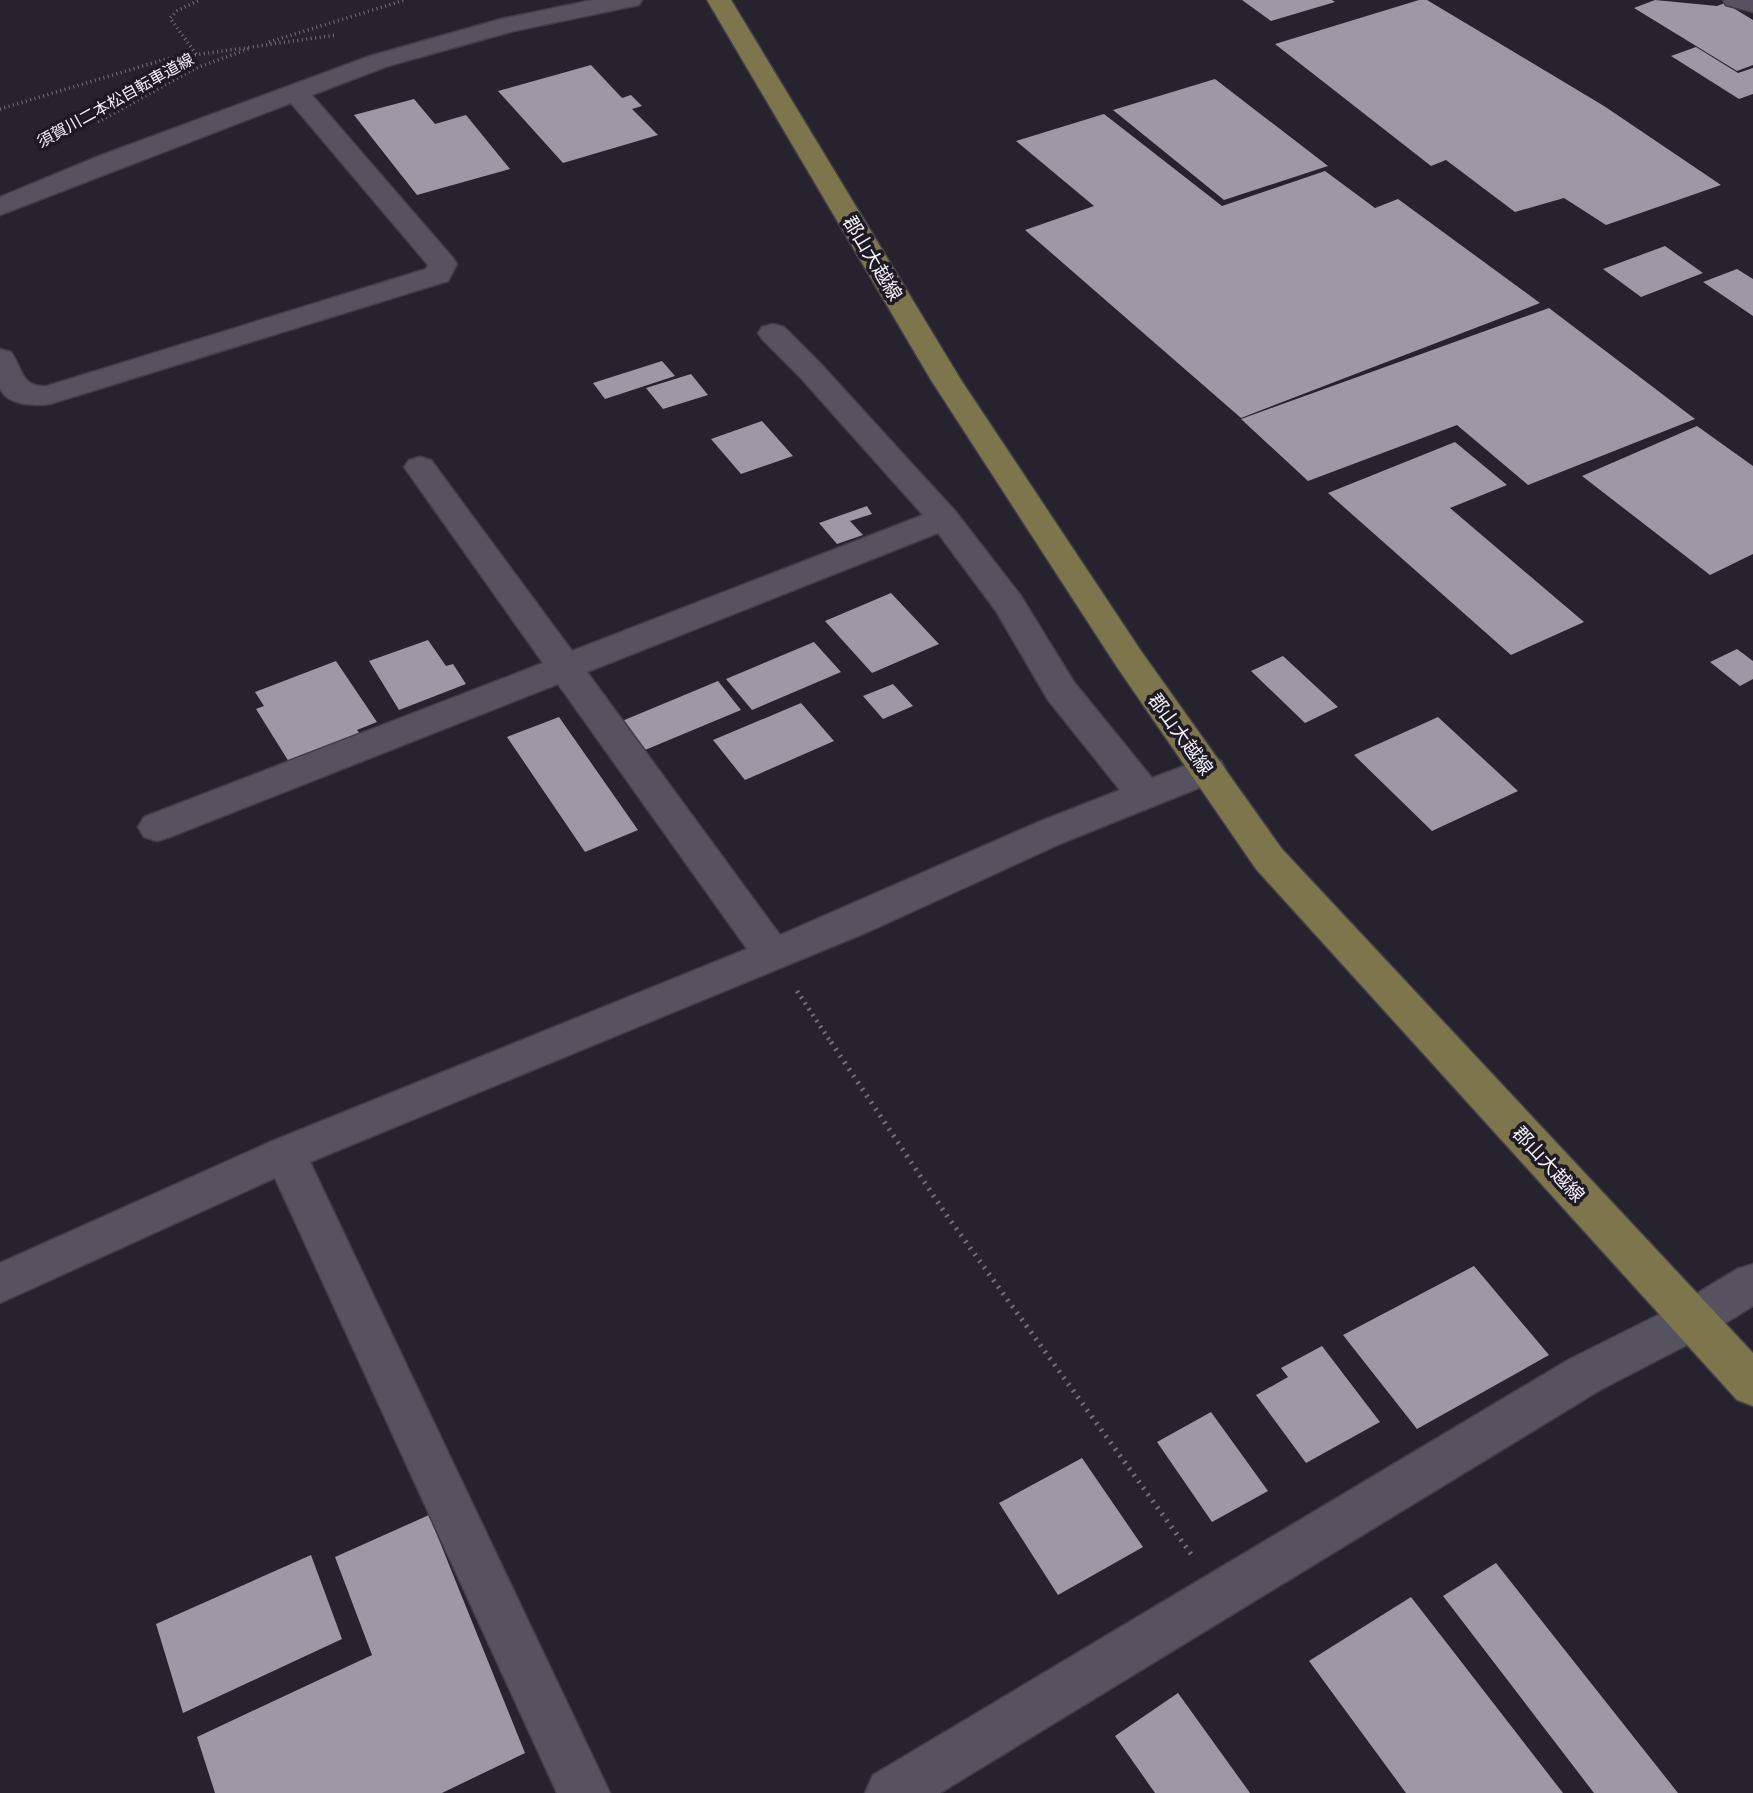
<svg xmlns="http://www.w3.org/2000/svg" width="1753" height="1793" viewBox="0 0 1753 1793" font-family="Mulish,'Noto Sans JP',sans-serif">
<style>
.building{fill:#9c98a6}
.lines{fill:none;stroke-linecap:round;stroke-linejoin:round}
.minor-casing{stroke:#423e48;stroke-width:3}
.major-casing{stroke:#423e48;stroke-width:3}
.path-far2{stroke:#736f79;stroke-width:3.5;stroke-dasharray:1 3.5;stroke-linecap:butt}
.path-far1{stroke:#736f79;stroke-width:4.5;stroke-dasharray:2 5;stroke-linecap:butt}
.path{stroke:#736f79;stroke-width:5;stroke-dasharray:2 6;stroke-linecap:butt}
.minor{fill:#56525f;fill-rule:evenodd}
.major{fill:#7d754b;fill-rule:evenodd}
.labels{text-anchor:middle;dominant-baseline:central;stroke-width:7;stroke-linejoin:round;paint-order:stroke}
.far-street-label{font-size:16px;fill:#f2eff7;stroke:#1d1a24}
.street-label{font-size:19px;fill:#f2eff7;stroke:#1d1a24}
</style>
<rect width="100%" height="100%" fill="#27232e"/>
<path class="building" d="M1242,0H1332L1335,2L1271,21Z
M1419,0H1427L1604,106L1721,185L1606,225L1564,198L1515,212L1446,160L1431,166L1275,44Z
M1655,0L1717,6L1725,3L1753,20V65L1737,71L1634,8Z
M1696,47L1738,73L1753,68V94L1739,99L1671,56Z
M591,65L622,98L631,95L642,106L632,109L658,135L563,163L498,91Z
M1215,79L1328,166L1224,200L1113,110Z
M414,99L435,124L466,115L510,169L417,195L354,115Z
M1104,114L1222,206L1325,171L1375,208L1398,199L1540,303L1241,418L1025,230L1094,206L1016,141Z
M1665,246L1703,273L1641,297L1603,269Z
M1737,269L1753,279V316L1703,282Z
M1549,308L1695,419L1528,485L1457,425L1308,481L1241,419Z
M662,361L675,376L605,399L593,383Z
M691,374L708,395L663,409L646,388Z
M762,421L793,456L741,474L711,439Z
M1697,426L1753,466V554L1710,575L1582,476Z
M1455,442L1507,485L1450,508L1584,622L1511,655L1328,493Z
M867,506L872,514L850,521L863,535L837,544L819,523Z
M891,593L939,644L872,673L825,621Z
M428,640L446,666L453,664L466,684L399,710L369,661Z
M814,642L841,672L752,710L726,679Z
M1737,649L1753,661V679L1740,686L1710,662Z
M1283,656L1338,707L1305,723L1251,671Z
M336,661L377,722L357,730L360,734L289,762L256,709L264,706L255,692Z
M718,681L741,710L645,750L622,721Z
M893,684L913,706L883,719L863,696Z
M801,703L834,741L745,780L713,740Z
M559,717L638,830L585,852L507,737Z
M1438,717L1518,791L1432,831L1354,755Z
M1474,1266L1549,1355L1417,1429L1343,1335Z
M1322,1346L1380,1422L1306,1463L1256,1395L1288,1377L1281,1368Z
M1211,1412L1268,1491L1212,1522L1157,1442Z
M1082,1458L1143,1547L1058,1595L999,1503Z
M429,1515L525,1753L442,1793H215L197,1737L372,1655L335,1557Z
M311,1555L342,1639L183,1713L156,1624Z
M1496,1563L1678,1793H1594L1443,1596Z
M1411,1597L1563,1793H1406L1309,1661Z
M1178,1693L1250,1793H1155L1115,1736Z"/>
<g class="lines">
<g class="minor-casing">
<path id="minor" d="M593,0H642L639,5L514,31L388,66L312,95L453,258L457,264L448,281L50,404C35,406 7,406 0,388C0,378 0,360 0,349L11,352C23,369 21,388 47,386L426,269L428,265L291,103L0,215V197L99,156L370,56L501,19Z
M1723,0H1753V12L1726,5Z
M773,324L784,327L821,364L956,512L1021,596L1074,682L1152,778L1208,757L1221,761L1226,770L1221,779L1062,843L870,931L310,1162L610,1793H557L275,1178L0,1303V1263L270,1142L747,949L558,684L170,837L157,841L144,837L138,827L144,817L543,663L409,474L404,467L409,460L420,457L431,460L572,651L923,515L799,376L762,339L758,333L762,327ZM938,533L996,611L1048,700L1120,790L1036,823L780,935L587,672Z
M1753,1264V1306L1708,1334L1600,1390L940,1793H865L873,1775L1568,1360L1676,1306L1737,1269Z"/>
</g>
<g class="major-casing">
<path id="major" d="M707,0H731L961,380L1141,651L1282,849L1753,1353V1406L1737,1400L1256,869L1117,667L931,380Z"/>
</g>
<path class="path-far2" d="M269,42L405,0
M196,54L170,18L177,11L199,0
M0,109L166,59L336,35
M98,122L196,68L251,48"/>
<path class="path-far1" d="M797,991L832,1044"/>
<path class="path" d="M831,1042L945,1213L1191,1554"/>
<use href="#minor" class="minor"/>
<use href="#major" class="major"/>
</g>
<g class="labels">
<g class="far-street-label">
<text transform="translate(115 100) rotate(-29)">須賀川二本松自転車道線</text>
</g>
<g class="street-label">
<text transform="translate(873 258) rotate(59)">郡山大越線</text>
<text transform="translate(1181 734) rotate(54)">郡山大越線</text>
<text transform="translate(1549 1164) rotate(47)">郡山大越線</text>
</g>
</g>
</svg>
